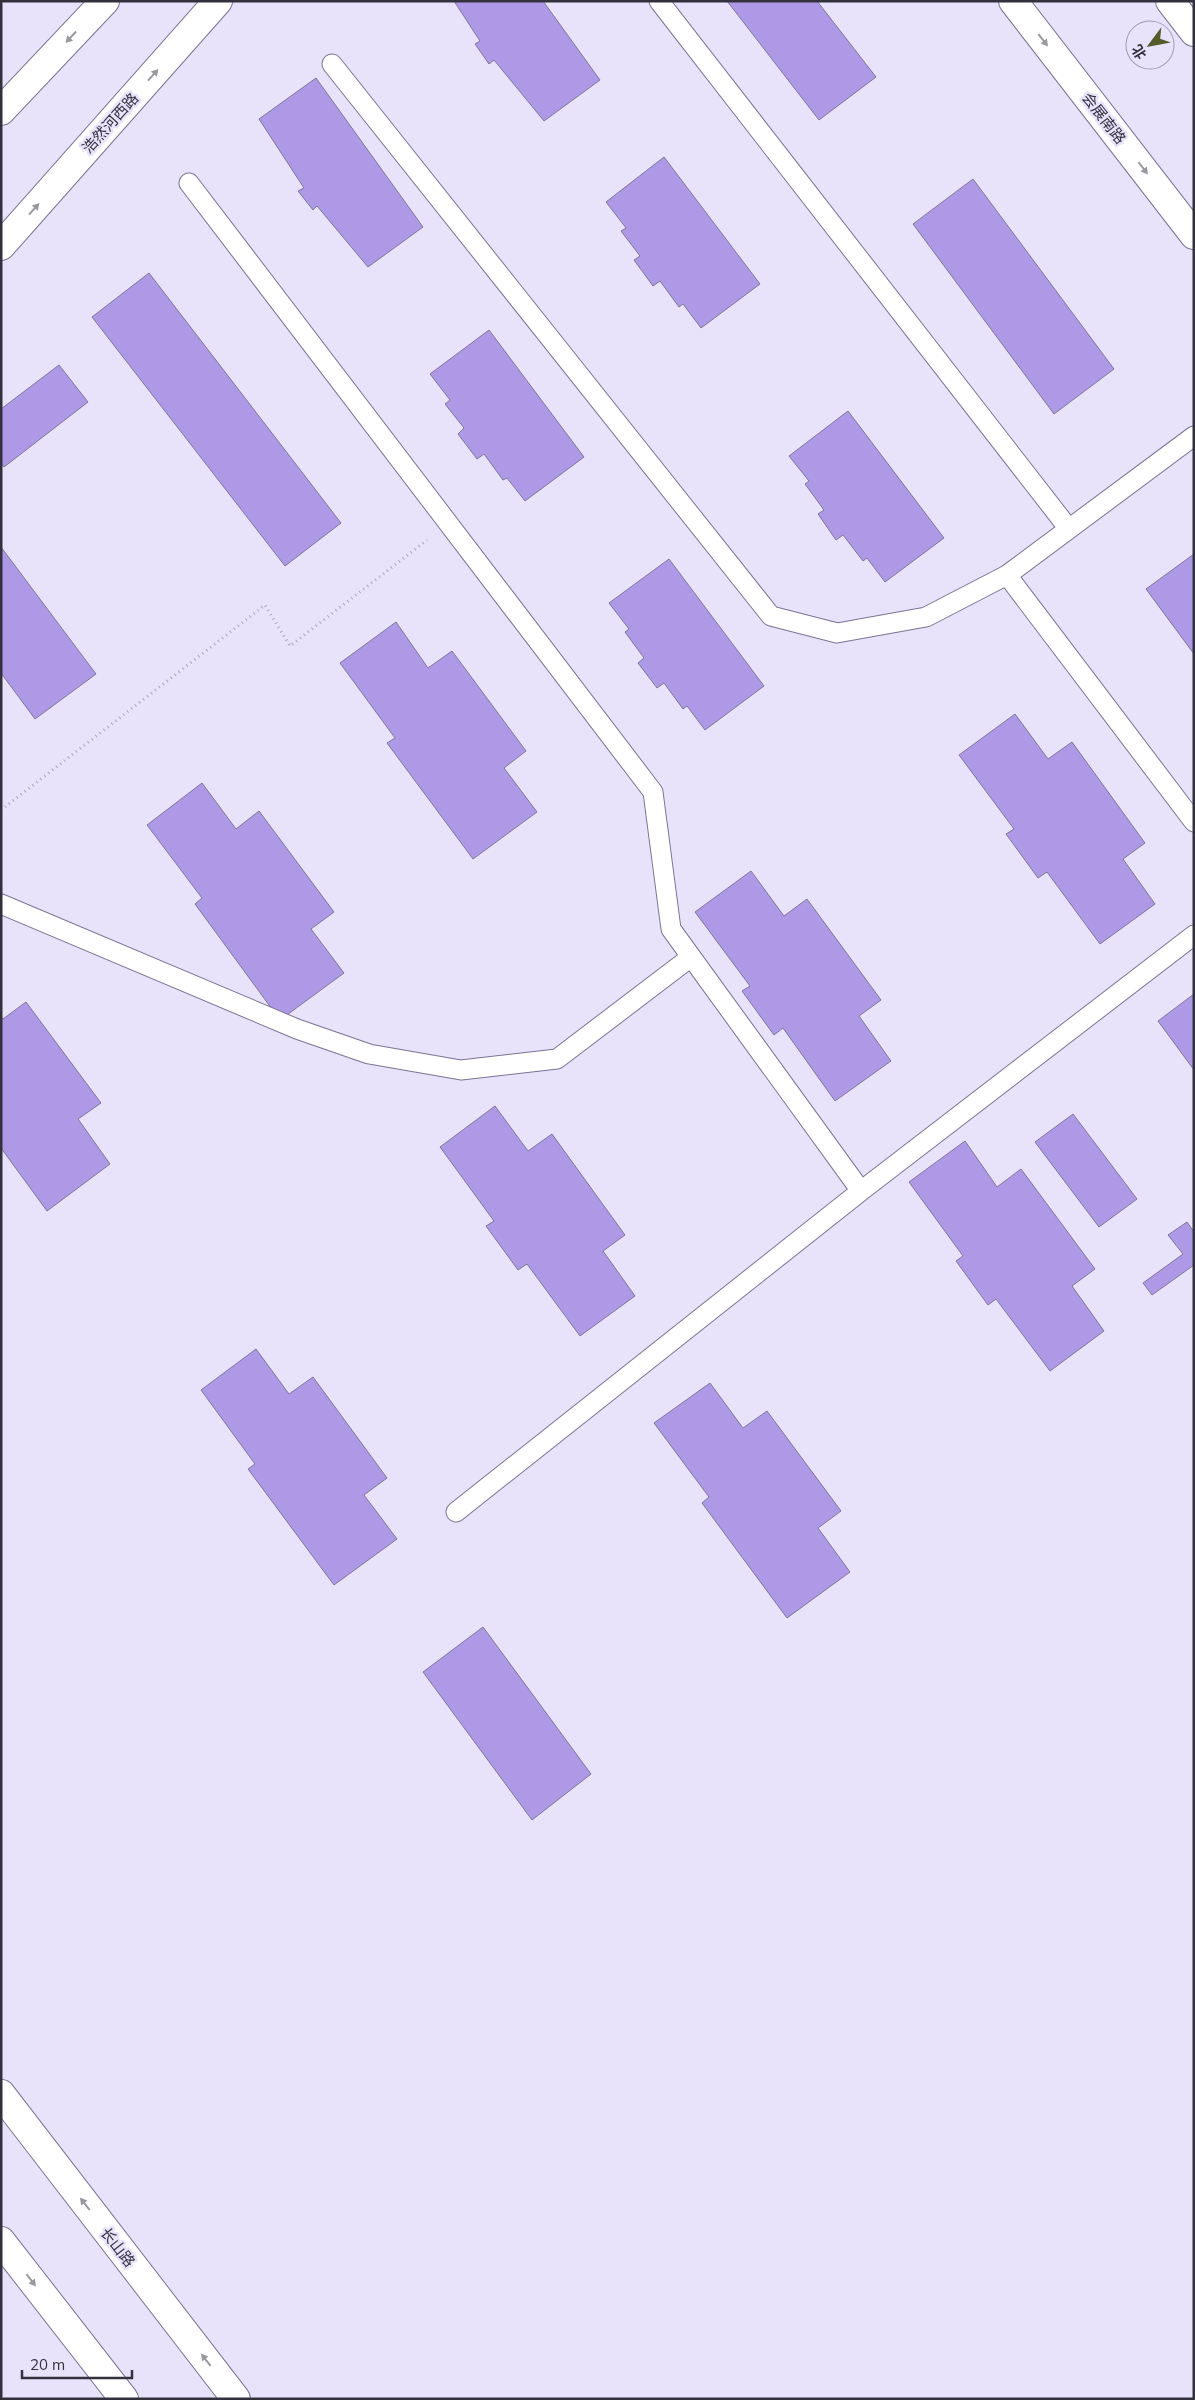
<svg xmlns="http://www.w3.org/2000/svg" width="1195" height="2400" viewBox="0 0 1195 2400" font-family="Mulish,'Noto Sans SC',sans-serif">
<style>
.building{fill:#ae99e6;stroke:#7f7798}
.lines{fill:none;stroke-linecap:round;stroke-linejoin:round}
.lane-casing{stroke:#7c7394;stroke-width:21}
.secondary-casing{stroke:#7c7394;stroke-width:30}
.path{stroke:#a9a5b8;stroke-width:3;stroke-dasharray:1 4;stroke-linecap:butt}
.lane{stroke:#fff;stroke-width:19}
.secondary{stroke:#fff;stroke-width:28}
.oneway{fill:#9a989f}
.labels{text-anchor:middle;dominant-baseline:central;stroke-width:5;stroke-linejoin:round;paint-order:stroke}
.street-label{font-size:15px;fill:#34313f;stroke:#e8e3fa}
</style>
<rect width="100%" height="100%" fill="#e8e3fa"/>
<path class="building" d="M454,1H543L600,80L544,121L494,60L489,64L475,44L480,41Z
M727,1H817L876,77L819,120Z
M316,78L423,227L368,267L317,206L313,210L298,191L304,188L259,119Z
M664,157L760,284L701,328L683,304L679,307L660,281L653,286L634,260L640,256L621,231L626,228L606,202Z
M973,179L1114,369L1054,414L913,224Z
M149,273L341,523L285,566L92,317Z
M489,330L584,457L525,501L507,478L503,480L484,454L477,459L458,434L464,428L445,404L450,400L430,374Z
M59,365L88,402L4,467L1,463V409Z
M848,411L944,538L885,582L867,558L863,561L843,535L836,540L818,514L824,510L805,484L809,481L789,456Z
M1,547L96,674L35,719L1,673Z
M1194,554V654L1146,589Z
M669,559L764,686L705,730L687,706L683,709L664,683L657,688L638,663L644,658L625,632L629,629L609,603Z
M396,622L428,668L452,651L526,751L504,768L537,812L473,859L387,743L395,738L340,663Z
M1015,714L1048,759L1072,742L1145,843L1123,859L1155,904L1100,944L1047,872L1038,878L1006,834L1014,829L959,755Z
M202,783L236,829L259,811L334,912L311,929L344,973L280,1020L195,904L202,898L147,825Z
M751,871L784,916L807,899L881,1000L859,1016L891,1061L835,1101L783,1028L774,1035L742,991L750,986L695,912Z
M1194,994V1070L1158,1021Z
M26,1002L101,1103L78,1119L110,1164L47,1211L1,1148V1017L3,1019Z
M495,1106L528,1151L552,1134L625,1235L603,1251L635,1296L580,1336L527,1264L518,1270L486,1226L494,1221L440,1147Z
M1073,1114L1137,1199L1099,1227L1035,1142Z
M965,1141L997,1187L1021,1169L1095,1269L1072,1286L1104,1331L1050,1371L996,1299L988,1305L956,1261L963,1256L909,1182Z
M1187,1222L1194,1232V1265L1152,1295L1143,1283L1183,1254L1168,1235Z
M256,1349L289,1394L313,1377L387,1478L364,1495L397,1539L334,1585L248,1469L255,1464L201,1390Z
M710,1383L743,1428L767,1411L841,1511L818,1528L850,1572L787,1618L702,1503L709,1497L654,1423Z
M483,1627L591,1774L532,1820L423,1672Z"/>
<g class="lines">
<g class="lane-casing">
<path id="lane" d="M659,1L1069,529
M332,64L771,616L837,633L926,617L1007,575L1194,436
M189,183L653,792L671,929L861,1191L1194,935
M1007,575L1194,822
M1,904L297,1029L369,1054L461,1070L557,1059L691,957
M456,1512L861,1191"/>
</g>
<g class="secondary-casing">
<path id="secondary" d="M1013,1L1194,235
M1170,1L1194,32
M1,111L105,1
M1,246L218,1
M1,2094L236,2399
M1,2241L124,2399"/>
</g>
<path class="path" d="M1,810L265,605L290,646L427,540"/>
<use href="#lane" class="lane"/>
<use href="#secondary" class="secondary"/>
</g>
<defs><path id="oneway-solid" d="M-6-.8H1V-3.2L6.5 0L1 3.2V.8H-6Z" transform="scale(1.25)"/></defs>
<g class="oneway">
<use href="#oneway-solid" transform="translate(71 37) rotate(133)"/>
<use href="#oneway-solid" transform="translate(1043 40) rotate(52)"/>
<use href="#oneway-solid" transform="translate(153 75) rotate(-48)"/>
<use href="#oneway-solid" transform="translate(1143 168) rotate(52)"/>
<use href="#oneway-solid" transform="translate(34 209) rotate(-48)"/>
<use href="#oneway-solid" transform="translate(85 2204) rotate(-128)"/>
<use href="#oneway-solid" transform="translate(31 2280) rotate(52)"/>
<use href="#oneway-solid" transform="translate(206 2360) rotate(-128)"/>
</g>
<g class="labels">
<g class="street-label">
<text transform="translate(1104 118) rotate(52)">会展南路</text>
<text transform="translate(110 123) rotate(-48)">浩然河西路</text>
<text transform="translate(118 2247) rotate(52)">长山路</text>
</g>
</g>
<rect width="1195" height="2400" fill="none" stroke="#34313f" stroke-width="5"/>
<g transform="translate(1150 45) rotate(238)"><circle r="24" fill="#e8e3fa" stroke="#a09caf"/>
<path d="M0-4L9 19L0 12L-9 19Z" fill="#555c2a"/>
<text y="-8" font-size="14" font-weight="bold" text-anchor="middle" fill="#34313f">北</text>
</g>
<path d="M22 2370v8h110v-8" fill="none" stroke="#34313f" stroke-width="2.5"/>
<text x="30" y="2370" font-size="15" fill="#34313f" stroke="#e8e3fa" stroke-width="4" paint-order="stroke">20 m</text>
</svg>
